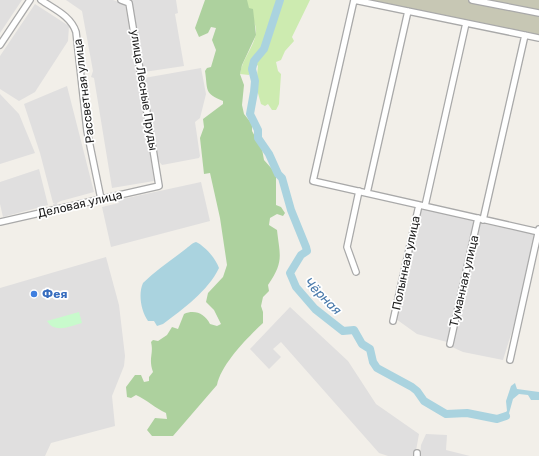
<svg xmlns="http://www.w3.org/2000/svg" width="539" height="456" viewBox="0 0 539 456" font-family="Rubik,sans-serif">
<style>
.residential{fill:#e0dfdf}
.construction{fill:#c7c7b4}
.grass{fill:#cdebb0}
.forest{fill:#add19e}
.park{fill:#c8facc}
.water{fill:#aad3df}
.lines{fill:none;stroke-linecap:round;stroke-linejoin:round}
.river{stroke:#aad3df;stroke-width:8}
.minor-casing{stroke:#a9a9a9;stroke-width:8}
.minor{stroke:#fff;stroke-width:5.5}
.shop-dot{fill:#3f7fe0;stroke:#fff;stroke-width:1.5}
.labels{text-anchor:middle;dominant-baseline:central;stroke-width:3.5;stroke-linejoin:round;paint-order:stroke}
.street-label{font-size:12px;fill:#222;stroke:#fff}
.shop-label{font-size:12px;font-weight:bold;fill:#366cbe;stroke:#fff;text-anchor:start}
.water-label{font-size:13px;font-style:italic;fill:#4a7aab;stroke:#fff}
</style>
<rect width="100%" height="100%" fill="#f2efe9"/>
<path class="residential" d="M0,0H22L0,33Z
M66,0H113L125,4L133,52H135L136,55L134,56L137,69L154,181L112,188L94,78L91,77L93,71L82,11Z
M129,0H176L178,13L175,14L184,66L144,72L132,4Z
M35,4L69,26L68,41L35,92L19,101L0,89V56Z
M201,68L206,94L200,118L195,122L200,156L199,158L162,165L157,159L144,78Z
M67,86L94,192L61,201L57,203L58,206L54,207L53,204L55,203H53L40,153L24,104Z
M0,94L19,114L35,153L0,164Z
M39,169L48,205L3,217L0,204V182Z
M201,182L210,221L111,247L102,207L119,203L118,200Z
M420,208L476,221L447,342L417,334L396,319Z
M480,223L535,234L518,312L503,360L463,352L452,347Z
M106,257L119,305L125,356L124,366L112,396L115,426L51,443L45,456H0V288Z
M290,307L348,361L376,404L419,434L415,456H388L379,453L281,342L273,349L281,357L269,369L250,349Z
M426,434L447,435L446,450L470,456H420L421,445Z"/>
<path class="construction" d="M363,0H539V36Z"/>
<path class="grass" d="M247,0H310L292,37L294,41L285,51L281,60L276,62L278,71L281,74L279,104L276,110H272L268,104L265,106L261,104L256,86L258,66L254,61H251L249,75L240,74C242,59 254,47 256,33C257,21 246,11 247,0Z"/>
<path class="forest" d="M205,0H247L249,8L253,9L256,35L242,65L240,74L244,85L242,105L244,114L252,124V131L262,149L264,160L272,169L276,177V205L281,207L285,213L283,216L277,214L270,218L269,225L277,230C280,257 284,261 268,285L269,291L263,297L261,306L263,312V323C248,337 221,364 217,385L173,436H152L147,430L155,418L167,419L166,413C155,408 147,400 136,395L131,398L127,397L126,387L135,375H141L144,382L149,381V377L153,372C148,358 154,354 151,342L153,340L158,341L167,335L172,327L178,329L184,314C195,309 205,314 210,324L217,326L221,324L214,310L206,302L208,293L223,277L227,265L220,218L210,173L204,174L200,138L204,127L203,119L223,104V101C204,93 208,91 205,71L207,68L211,67L216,50L212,40L216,28L211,27L208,33L199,37L195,28Z"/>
<path class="park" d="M79,312L82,323C70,326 55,334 47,321Z"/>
<path class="water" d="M196,242C205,246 216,259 219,268C208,291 183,309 163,324L157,326L154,321H148C141,311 138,294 143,283C155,271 169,262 183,251C188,248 190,244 196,242Z
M515,383L517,389L539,392V400H531L528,395L519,394L513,399L508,417L497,419L507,411L506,401L511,386Z"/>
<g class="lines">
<path class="river" d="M280,0L264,49L254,61L252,69L255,81L254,92L250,114L258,130V138L269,154L278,174L282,178L291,210L306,247L307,251L301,255L290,273L296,287L315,309L343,331L354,330L362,344L370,349L373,362L377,368L412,387L417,391L424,401L446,414L467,413L497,419L506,416"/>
<g class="minor-casing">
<path id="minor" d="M41,0C54,9 71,16 76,32L87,131L101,199
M472,0L539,13
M539,38L354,0L313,181L539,232
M0,45L30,0
M367,193L408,11
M425,206L466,23
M483,220L525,35
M0,222L159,186L129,3L121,0
M356,272L347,247L359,191
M393,321L419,205
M450,344L478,218
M510,360L539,229
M417,456V453"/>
</g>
<use href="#minor" class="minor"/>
</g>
<circle class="shop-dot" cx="34" cy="294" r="4"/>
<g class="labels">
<g class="street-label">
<text transform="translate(144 90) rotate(81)">улица Лесные Пруды</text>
<text transform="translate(84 91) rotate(-97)">Рассветная улица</text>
<text transform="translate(80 204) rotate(-13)">Деловая улица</text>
<text transform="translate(406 263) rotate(-78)">Полынная улица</text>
<text transform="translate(464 281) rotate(-77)">Туманная улица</text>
</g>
<g class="shop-label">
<text x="42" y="294">Фея</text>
</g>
<g class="water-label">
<text transform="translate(323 296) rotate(45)">Чёрная</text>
</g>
</g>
</svg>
